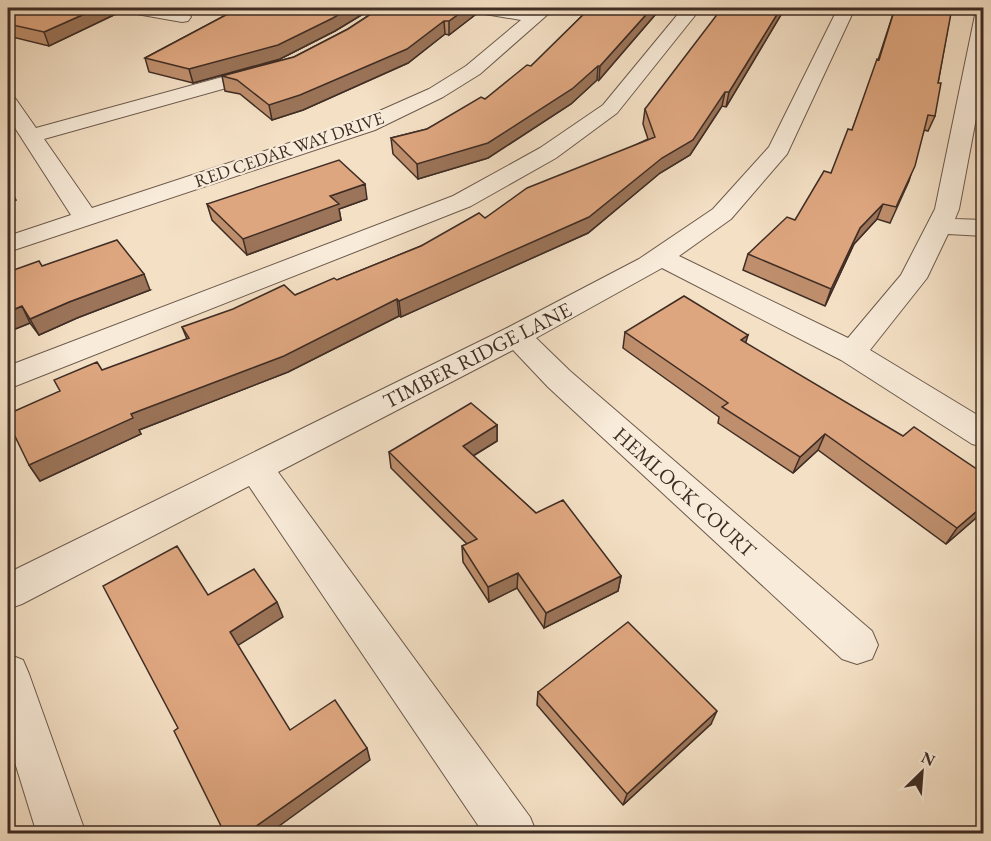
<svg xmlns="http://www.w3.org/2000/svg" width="991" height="841" viewBox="0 0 991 841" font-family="'EB Garamond',serif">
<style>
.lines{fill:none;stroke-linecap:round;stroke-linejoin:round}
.minor-casing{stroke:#6c5a4d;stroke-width:2}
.minor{fill:#f8ebd9;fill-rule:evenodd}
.wall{fill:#bf8f6d;stroke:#3f2d25;stroke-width:1.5}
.shaded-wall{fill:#9b7459;stroke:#3f2d25;stroke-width:1.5}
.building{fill:#dea67f;stroke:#3f2d25;stroke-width:1.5}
.labels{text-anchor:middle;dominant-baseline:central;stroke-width:4.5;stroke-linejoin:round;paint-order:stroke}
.far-street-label{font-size:18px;fill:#3f2d25;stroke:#f8ebd9}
.street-label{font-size:21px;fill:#3f2d25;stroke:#f8ebd9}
</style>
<rect width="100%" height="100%" fill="#f4e0c5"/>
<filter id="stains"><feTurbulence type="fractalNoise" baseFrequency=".00333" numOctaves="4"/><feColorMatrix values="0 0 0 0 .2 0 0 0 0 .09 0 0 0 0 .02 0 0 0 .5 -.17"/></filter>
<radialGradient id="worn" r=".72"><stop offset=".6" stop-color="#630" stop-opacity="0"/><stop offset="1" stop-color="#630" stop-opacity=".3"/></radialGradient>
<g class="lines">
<g class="minor-casing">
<path id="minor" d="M122,8H158L188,13L191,17L188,21L182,22L131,13L125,12Z
M471,8H508L532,11L536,8H555L480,74L443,97L375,130L8,252V236L71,215L8,117V96L15,98L36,128L259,67H273L276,71L273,75L44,139L92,208L359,120L429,89L466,66L521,20L473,12Z
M683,8H701L617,113L556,158L471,206L8,389V366L453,196L540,148L603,105Z
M838,8H855L787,154L731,219L679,256L848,338L901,275L935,209L975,15L984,10V76L959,209L955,219L984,220V236L948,234L927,278L870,350L984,419V447L972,444L841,360L662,268L536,338L570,371L872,631L878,645L872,659L857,664L842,659L548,387L513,350L278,472L530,817L537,834H484L249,486L22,604L8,609V573L505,329L639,259L713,209L769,147Z
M8,654L23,660L29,674L86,834H37L8,740Z"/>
</g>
<use href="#minor" class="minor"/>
</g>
<path class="wall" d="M8,8H121L122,11L49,46L8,36Z
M239,8H373L335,31L280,59L193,83L149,72L145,58Z
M380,8H475V15L449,35L445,34L408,63L303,110L272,120L240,94L225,91L222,76L294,57L348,29Z
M590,8H661L599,80H597L571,104L488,158L418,179L393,154L391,138L427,129L485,99L531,66Z
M785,8L726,107L722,106L690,155L660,173L588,233L401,317L399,316L288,372L139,430L141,434L40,481L29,465L60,391L187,339L182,327L295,295L337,280L421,246L485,218L648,139L643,124L645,109Z
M895,8H954L953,10H951L938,83L935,116L928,131L924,130L909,181L890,223L877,219L854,244L825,306L743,270L748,254L795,220L831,173L852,130L878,60Z
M367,199L339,209L341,220L247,255L212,220L207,204Z
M42,266L150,290L77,318L39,335L30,323L8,332Z
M625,332L745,343L984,511L946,544L818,450L793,473L718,423L719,417L623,348Z
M497,425V441L473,456L536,513L621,576L618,591L544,628L517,588L489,602L463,562L462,546L467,544L391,468L389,452Z
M538,692L711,724L623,805L537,705Z"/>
<path class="shaded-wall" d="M98,8H121L122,11L49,46L44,32Z
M350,8H373L335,31L280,59L193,83L189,69Z
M467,8H475V15L449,35V21Z
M652,8H661L599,80L600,66Z
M781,8H785L726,107L729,92Z
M444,21L445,34L408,63L303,110L272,120L269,105Z
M598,66L597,80L571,104L488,158L418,179L417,164Z
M725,92L722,106L690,155L660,173L588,233L401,317L399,301Z
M365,184L367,199L339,209L341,220L247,255L243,239L330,196Z
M8,185L16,200L8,203Z
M883,204L877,219L854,244L825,306L831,289L860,228Z
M144,274L150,290L77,318L39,335L30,319L69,302Z
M397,299L399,316L288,372L139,430L141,434L40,481L29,465L131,414Z
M22,306L30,323L8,332V312Z
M748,335L743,352L741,340Z
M497,425V441L463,462V446Z
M825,434L818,450L793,473L800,457Z
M984,505V511L946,544L957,528Z
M518,573L517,588L489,602L488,587Z
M621,576L618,591L544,628L546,613Z
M277,602L283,617L237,646L230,632Z
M717,711L711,724L623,805L627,794Z
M367,748L370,760L268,834H245Z"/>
<path class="building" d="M8,8H98L44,32L8,24Z
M239,8H350L333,18L278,45L189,69L145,58Z
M380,8H467L449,21H444L407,49L300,95L269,105L237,80L222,76L294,57L348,29Z
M590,8H652L600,66H598L572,89L488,143L417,164L391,138L427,129L481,97L485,99L527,65L531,66Z
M722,8H781L729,92H725L693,140L662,158L589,217L399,301L397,299L284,356L131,414L133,418L29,465L8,422V414L60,391L54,380L97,362L102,370L189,338L182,327L233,309L284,285L295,295L334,278L337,280L421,246L479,213L485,218L527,188L655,137L645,109Z
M895,8H952L938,83H941L935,116L928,115L915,166L896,207L883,204L860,228L831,289L748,254L787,217L795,220L824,171L831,173L848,129L852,130L877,59L879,60Z
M339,160L365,184L330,196L339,204L243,239L207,204Z
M117,240L144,274L69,302L30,319L22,306L8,312V272L39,261L42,266Z
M684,296L748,335L741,340L903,436L914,427L984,474V505L957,528L825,434L800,457L722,407L728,403L625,332Z
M471,403L497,425L463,446L536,513L563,500L621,576L546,613L518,573L488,587L462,546L477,539L389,452Z
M177,546L208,595L254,569L277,602L230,632L290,730L335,700L367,748L245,834H225L174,731L178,728L103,586Z
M628,622L717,711L627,794L538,692Z"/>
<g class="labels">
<g class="far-street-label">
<text transform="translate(289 149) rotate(-19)">RED CEDAR WAY DRIVE</text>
</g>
<g class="street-label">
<text transform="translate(477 355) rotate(-27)">TIMBER RIDGE LANE</text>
<text transform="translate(685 492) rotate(42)">HEMLOCK COURT</text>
</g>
</g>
<rect width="991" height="841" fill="none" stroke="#f4e0c5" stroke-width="30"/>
<rect x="9" y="9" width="973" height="823" fill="none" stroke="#3f2d25" stroke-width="3"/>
<rect x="15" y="15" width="961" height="811" fill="none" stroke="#3f2d25" stroke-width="1.5"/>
<g transform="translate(922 772) rotate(25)" stroke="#f8ebd9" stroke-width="4.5" paint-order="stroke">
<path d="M0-4.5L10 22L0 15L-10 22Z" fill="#3f2d25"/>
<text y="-9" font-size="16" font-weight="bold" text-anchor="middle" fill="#3f2d25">N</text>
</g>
<rect width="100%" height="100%" filter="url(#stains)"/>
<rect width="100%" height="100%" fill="url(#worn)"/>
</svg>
